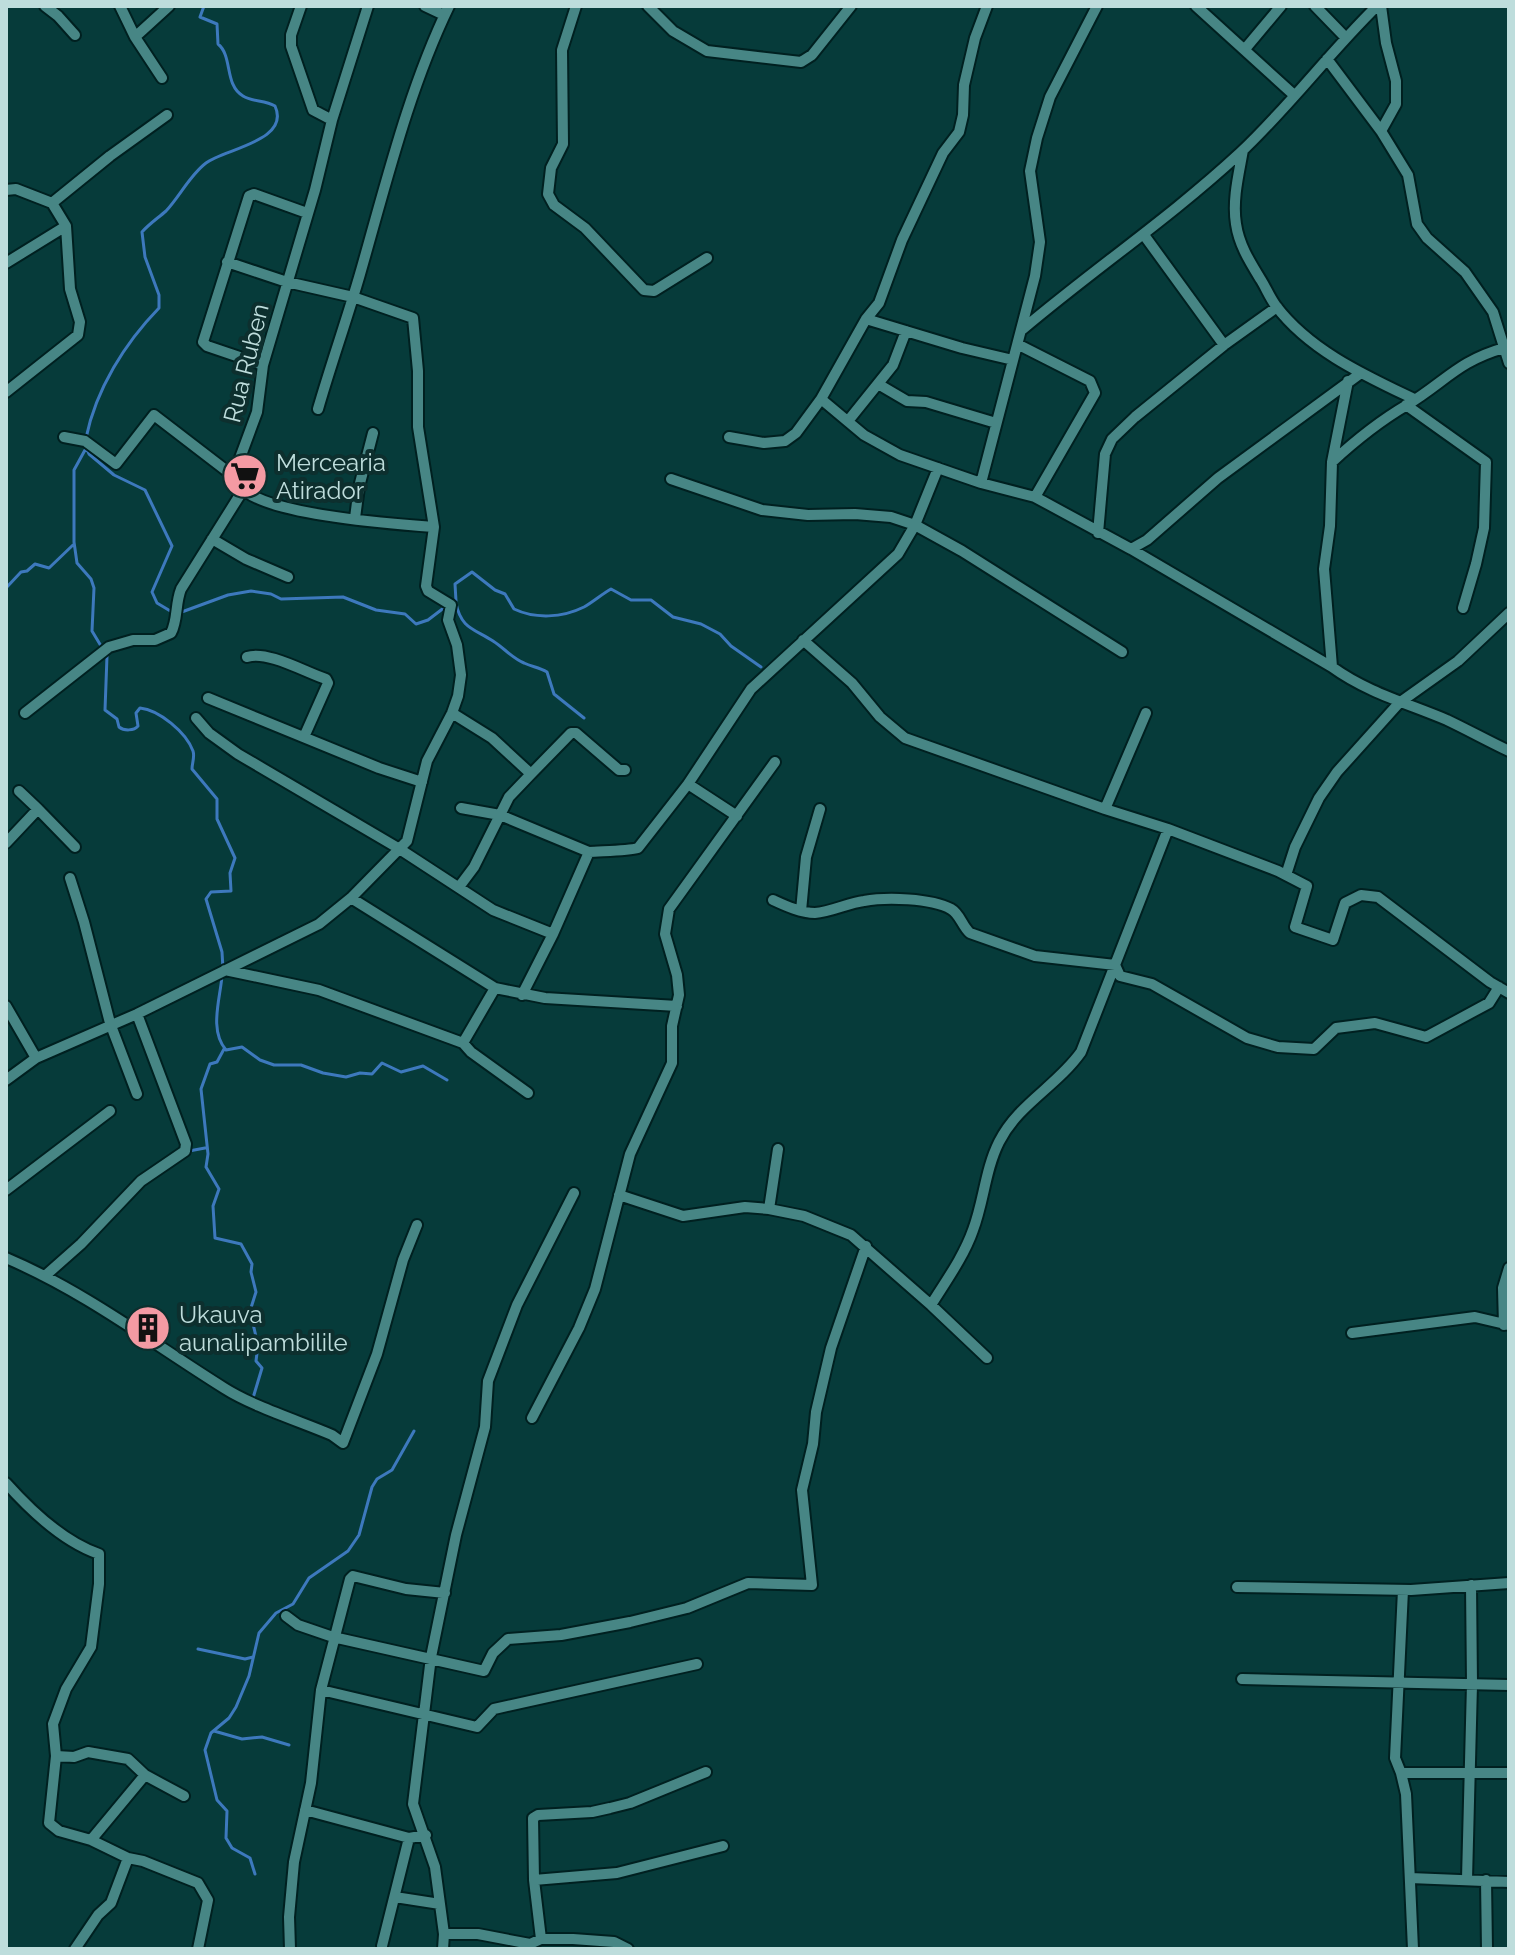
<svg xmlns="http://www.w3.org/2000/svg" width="1515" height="1955" viewBox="0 0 1515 1955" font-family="Raleway,sans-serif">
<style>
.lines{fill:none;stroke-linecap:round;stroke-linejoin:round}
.stream{stroke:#3d79bd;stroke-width:3}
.street-casing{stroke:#002020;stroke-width:14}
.street{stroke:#478685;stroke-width:10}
.labels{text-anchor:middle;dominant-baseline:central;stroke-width:8;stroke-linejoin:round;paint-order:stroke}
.street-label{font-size:24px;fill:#bedddc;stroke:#0d2f2e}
.poi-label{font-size:24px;fill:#bedddc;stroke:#0d2f2e;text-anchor:start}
</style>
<rect width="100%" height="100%" fill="#063b3a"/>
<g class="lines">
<path class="stream" d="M86,438C96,389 125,343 159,308V295L145,257L142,232C149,224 158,218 166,211C180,196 190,175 206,163C224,149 291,141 275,106C265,100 252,102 243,96C224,85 233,56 218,44L217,24L200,17L204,6
M85,445L89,454L114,475L145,490L172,546L152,592L157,603L172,612
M85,450L74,470V542L77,563L91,579L94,588L92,631L107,656L105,710L117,719L119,727C124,731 134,731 138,726L136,713L140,708C159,710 186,732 193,751C195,757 192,763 192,769L217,799V819L235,858L230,873L231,891L211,892L206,899L222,952L223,969
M6,588L21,572L27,571L35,564L49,568L73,545
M456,601L455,584L472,572L495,590L505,594L514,609C535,619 562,618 584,607C593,602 602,594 611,589L631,600H651L673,617L701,624L720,634L731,646L761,667
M452,604L456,603C461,629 475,629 493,641C504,648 512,658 524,663C532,667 539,667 547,672L554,694L584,718
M179,613L228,595L251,591L271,594L281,599L343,597L376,610L405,614L416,624L428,620L445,607
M222,976C220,1000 209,1030 226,1050L242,1047L260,1060L274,1065H301L323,1073L346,1077L360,1073L372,1074L382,1063L401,1072L423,1066L447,1080
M224,1049L217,1062L210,1064L201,1089L208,1154L206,1167L219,1189L213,1206L215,1238L241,1244L252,1264L251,1272L256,1292L250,1311L258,1345L256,1361L262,1368L253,1398
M189,1151L205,1148
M198,1649L245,1659L253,1657
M214,1731L242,1739L262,1737L289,1745
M255,1874L250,1858L232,1848L226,1838L227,1811L217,1800L205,1750L211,1733L229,1718L236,1707L249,1676L259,1633L276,1613L293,1604L309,1578L348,1551L359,1535L372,1487L377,1479L392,1470L414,1431"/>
<g class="street-casing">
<path id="street" d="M45,6L58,16L75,35
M120,6L135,37L162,78
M301,6L291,35V46L313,110L332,120
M425,6L444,15
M576,6L562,50L563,144L551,168L548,194L554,205L585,228L644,290L654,291L707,258
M648,6L673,31L707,51L801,62L812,55L851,6
M1196,6L1294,95
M1315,6L1346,38
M135,37L169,6
M1245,49L1281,6
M1327,59L1381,131L1408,175L1417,224L1427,238L1465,272L1493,312L1509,363
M1381,131L1396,104V81L1386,43L1381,6
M1243,150C1239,173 1232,200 1236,224C1239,245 1250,262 1261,280C1266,288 1270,298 1276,306C1310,351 1366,376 1414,399
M6,190L16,189L52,203L66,226L70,289L80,322L78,335L6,392
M52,203L110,156L167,115
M1144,235L1224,345
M6,263L66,226
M866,319L962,348L1013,360
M1023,329C1094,269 1171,217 1240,153C1289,107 1329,53 1377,6
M1019,345L1090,381L1095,393L1035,497
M263,365L207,346L203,342L249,196L254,194L307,213
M878,384L907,401L926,402L996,423
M821,399L864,435L900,455L981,483L1035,497L1131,549L1332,667C1368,693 1407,703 1447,720C1468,730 1488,741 1509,751
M1406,405L1486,462L1484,528L1476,564L1463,608
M318,409C331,364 347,319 360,274C386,184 408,91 449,6
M848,421L893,365L906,331
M64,437L85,441L116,464L154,415L236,478C240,484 242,489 248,493C280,515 392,524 434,527
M729,437L764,443L785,441L796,433L821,399L866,319L879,303L902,240L943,153L959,132L963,115L964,85L975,38L987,6
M1332,462C1357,439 1378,422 1407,405C1445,382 1458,361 1504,348
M236,478L240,458L257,412L263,365L315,190L332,120L368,6
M671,479L762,510L808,515L855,514L891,517L915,525L962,551L1122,652
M981,483L1035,276L1040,242L1030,171L1037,138L1050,97L1097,6
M355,518L359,487L373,433
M1098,533L1105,454L1112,439L1135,417L1224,345L1277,307
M212,539L246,559L288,577
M1131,549L1147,540L1218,478L1361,373
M803,640L852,683L880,717L905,738L1105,809L1168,829L1278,871L1307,886L1295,927L1333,940L1345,903L1361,895L1378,897L1490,982L1509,993
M247,657C267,650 305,672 326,679L328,683L304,737
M1332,667L1324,569L1330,526L1332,462L1348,381
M208,698L379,768L422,782
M25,713L109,647L133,640H155L171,633C178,620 175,604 181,589L243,490
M452,713L492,738L531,774L509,797L474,867L459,887
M196,718L209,733L238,754L398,848L493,910L553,934
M531,774L571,733H576L619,770H625
M688,784L737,816
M461,808L500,815L589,852
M38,809L75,847
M1105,809L1146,713
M6,843L38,809L19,791
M1286,875L1295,847L1319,798L1337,772L1399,703L1458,661L1509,613
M70,878L84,922L110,1023L137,1094
M351,898L495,988L545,998L677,1006
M773,900C786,906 801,913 815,913C831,912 848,903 864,901C886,897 931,898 951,909C960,914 962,926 970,933L1035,956L1115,965L1120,976L1152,984L1247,1038L1278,1047L1314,1049L1336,1028L1375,1023L1426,1037L1489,1003L1499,987
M801,911L806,857L820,809
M225,970L319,990L463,1043L471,1052L528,1093
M522,995L553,934L589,852C601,851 628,851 638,848L688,784L751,689L898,554L915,525L938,468
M6,1006L36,1058
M463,1043L495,988
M6,1080L36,1058L137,1014L319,924L351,898L407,841L427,761L452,713L458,696L461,675L457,645L448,620L451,605L428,591L426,586L434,527L418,427V371L413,318L353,297L287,282L227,262
M6,1190L110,1111
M619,1195L683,1216L745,1207L769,1209L804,1216L851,1235L931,1305L987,1358
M769,1209L778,1149
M6,1258C84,1291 152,1343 224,1388C252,1406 299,1421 332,1435L343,1443L377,1354L403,1260L417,1225
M46,1275L81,1244L141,1181L185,1151L186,1144L137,1014
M931,1305C946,1281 964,1256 973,1230C984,1201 985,1170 999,1142C1018,1104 1057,1086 1081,1052L1168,829
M1504,1325L1503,1288L1509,1268
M1352,1333L1475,1317L1509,1325
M532,1418L579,1328L595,1289L630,1154L672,1063V1026L679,995L677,975L665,934L669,909L775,762
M6,1483C31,1511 64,1542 99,1554V1584L91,1647L66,1689L53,1724L56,1756L49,1823L59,1831L91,1840L128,1858L143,1861L198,1883L208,1900L198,1949
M1237,1587L1411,1590L1509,1583
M1403,1590L1395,1758L1401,1773L1406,1794L1413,1949
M286,1616L298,1625L333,1637L484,1671L493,1653L508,1639L561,1635L630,1622L687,1608L748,1583L812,1585L802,1490L813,1444L816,1412L831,1348L866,1246
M1242,1679L1509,1685
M321,1690L477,1727L494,1709L697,1664
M56,1756L74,1757L88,1752L128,1759L145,1775L184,1796
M1401,1773H1509
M305,1810L409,1838L426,1835
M91,1840L145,1775
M1410,1878L1509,1882
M1467,1879L1472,1684L1471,1585
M534,1880L617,1873L723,1846
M1486,1880L1487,1949
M395,1897L440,1904
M444,1934H478L530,1944L541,1939H573L614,1942L628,1949
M541,1939L534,1880L533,1818L538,1815L592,1812L610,1808L630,1803L706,1772
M382,1946L409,1838
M75,1949L98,1915L111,1903L128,1858
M290,1949L289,1917L294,1862L311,1783L321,1690L350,1579L353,1576L406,1589L445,1593
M443,1949L444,1934L435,1867L413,1804L431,1657L456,1535L485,1427L488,1381L517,1305L574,1193"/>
</g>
<use href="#street" class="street"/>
</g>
<defs>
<g id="supermarket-disc" transform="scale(2.3)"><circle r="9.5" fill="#f49aa3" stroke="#0d2f2e"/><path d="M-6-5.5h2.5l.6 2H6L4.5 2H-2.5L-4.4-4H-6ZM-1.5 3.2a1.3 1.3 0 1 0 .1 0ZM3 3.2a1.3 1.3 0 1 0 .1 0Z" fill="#111"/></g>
<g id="building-disc" transform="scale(2.3)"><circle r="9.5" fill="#f49aa3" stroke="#0d2f2e"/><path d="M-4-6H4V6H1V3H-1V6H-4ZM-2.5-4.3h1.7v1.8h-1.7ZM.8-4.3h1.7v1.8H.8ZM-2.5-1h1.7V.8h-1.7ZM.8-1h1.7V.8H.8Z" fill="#111"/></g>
</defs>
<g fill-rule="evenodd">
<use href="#supermarket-disc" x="245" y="476"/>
<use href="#building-disc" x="148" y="1328"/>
</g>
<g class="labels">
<g class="street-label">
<text transform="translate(246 363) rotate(-76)">Rua Ruben</text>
</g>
<g class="poi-label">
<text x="276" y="462">Mercearia<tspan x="276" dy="28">Atirador</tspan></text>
<text x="179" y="1314">Ukauva<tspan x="179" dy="28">aunalipambilile</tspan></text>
</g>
</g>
<rect width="1515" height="1955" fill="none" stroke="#bedddc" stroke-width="16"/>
</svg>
